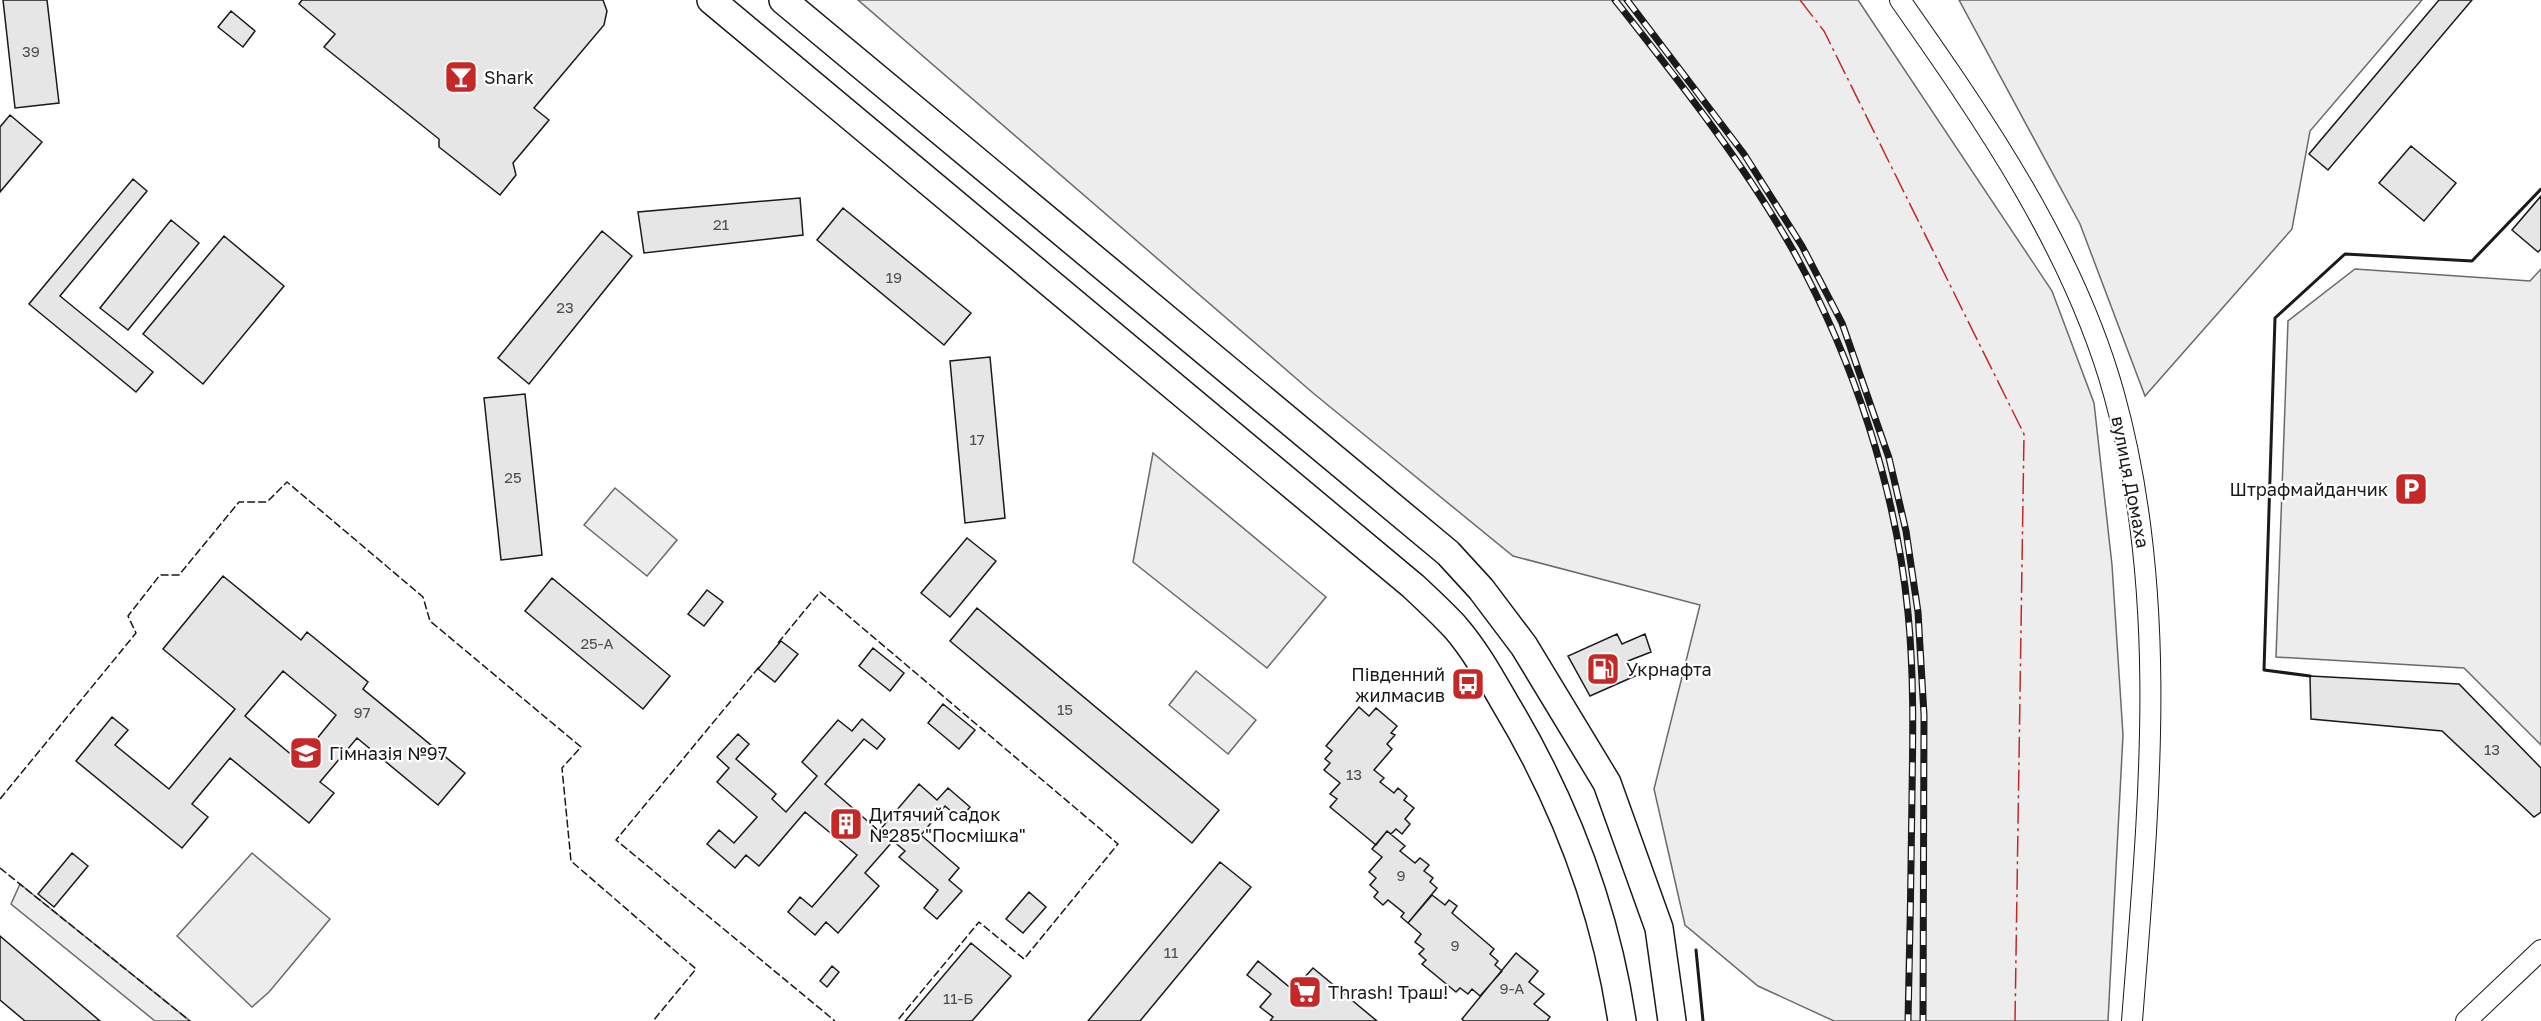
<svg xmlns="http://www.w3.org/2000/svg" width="2541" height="1021" viewBox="0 0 2541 1021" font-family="'Golos Text',sans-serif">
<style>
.built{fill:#ededed;stroke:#6a6a6a;stroke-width:1.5}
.building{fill:#e6e6e6;stroke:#1a1a1a;stroke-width:1.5;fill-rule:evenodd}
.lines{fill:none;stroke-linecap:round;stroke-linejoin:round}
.street-casing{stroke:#1a1a1a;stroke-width:22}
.secondary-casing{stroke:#1a1a1a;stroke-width:30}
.street{stroke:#fff;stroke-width:20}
.secondary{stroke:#fff;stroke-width:27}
.rail-casing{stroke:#1a1a1a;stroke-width:7}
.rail{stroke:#fff;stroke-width:4.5;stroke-dasharray:14;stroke-linecap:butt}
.fence{stroke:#1a1a1a;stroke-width:1.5;stroke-dasharray:8 3;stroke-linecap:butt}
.wall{stroke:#1a1a1a;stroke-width:3}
.power{stroke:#c62828;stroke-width:1.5;stroke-dasharray:21 4.5 3 4.5;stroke-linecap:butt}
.labels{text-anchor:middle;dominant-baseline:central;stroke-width:4.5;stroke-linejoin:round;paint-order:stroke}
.number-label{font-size:15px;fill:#4d4d4d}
.poi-label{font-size:18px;fill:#1a1a1a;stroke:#fff;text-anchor:start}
.street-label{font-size:18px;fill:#1a1a1a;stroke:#fff}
</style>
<rect width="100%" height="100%" fill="#fff"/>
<path class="built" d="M858,0H1858L2052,291L2094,403L2112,565L2123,735L2108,1021H1834L1758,986L1685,925L1654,789L1700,605L1513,556L1313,393Z
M1959,0H2422L2310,131L2292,229L2145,396L2080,224Z
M2355,269L2530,281L2541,269V745L2464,668L2276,657L2288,321Z
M1153,453L1326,597L1267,668L1133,562Z
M615,488L677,540L647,576L584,525Z
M1196,671L1256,720L1228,754L1169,705Z
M252,853L330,919L269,992L252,1007L177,936Z
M20,884L190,1021H155L11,904Z"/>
<path class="building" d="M3,0H47L59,103L15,108Z
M302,0H603L607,11L604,25L534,108L549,120L513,163L516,175L500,195L439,147V139L324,47L335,34L299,4Z
M2439,0H2472L2328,170L2309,154Z
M231,11L255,31L243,47L218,27Z
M10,115L42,142L0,192V127Z
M2411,146L2456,183L2424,221L2379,183Z
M133,179L147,191L60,296L153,372L136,392L29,304Z
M2541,196V249L2538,252L2512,230Z
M800,198L803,235L644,253L638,212Z
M843,208L971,313L944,345L817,240Z
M171,220L199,243L128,330L100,308Z
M602,231L632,256L529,384L498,358Z
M224,236L284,286L203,384L143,334Z
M990,357L1005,518L965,523L950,361Z
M525,394L542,555L501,560L484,398Z
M967,538L996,561L950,617L921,593Z
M223,576L301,640L307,632L368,682L363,689L465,773L438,805L357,738L320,782L334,793L309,823L230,758L192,804L208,817L182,848L76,761L112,717L128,730L115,745L169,789L235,709L163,649ZM283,671L336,715L299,761L245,716Z
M552,578L670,676L643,709L525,611Z
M707,590L723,602L704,626L688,614Z
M977,608L1219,810L1192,843L950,641Z
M1617,634L1622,644L1645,634L1651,652L1628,661L1635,676L1590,696L1568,656Z
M781,641L798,654L775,682L758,669Z
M873,648L904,673L890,691L859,666Z
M2310,676L2459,684L2541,768V812L2534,817L2442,731L2311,719Z
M943,704L975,730L959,749L928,723Z
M1359,707L1369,716L1376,708L1397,726L1391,733L1395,735L1387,744L1392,749L1374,770L1384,778L1380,782L1394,793L1398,788L1407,796L1404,800L1414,808L1405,819L1410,824L1402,834L1396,829L1391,834L1387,831L1376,845L1330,807L1337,799L1330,794L1340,783L1324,770L1330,763L1325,759L1332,751L1326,746Z
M862,719L885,739L877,749L864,739L825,784L879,831L919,784L937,800L948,788L970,807L960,819L945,806L921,835L959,868L949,880L962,891L937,919L924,908L938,890L899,857L905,851L893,841L865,873L879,886L838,933L826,922L815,935L788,912L800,897L812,907L857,855L805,812L759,866L746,855L735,868L707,844L719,830L734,843L757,817L717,782L729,768L717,757L738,734L749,744L736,759L776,794L772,799L786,812L817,776L802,762L838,720L852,731Z
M1387,831L1405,846L1400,851L1415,863L1420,858L1429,865L1424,871L1433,878L1430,882L1437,888L1408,923L1401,917L1404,913L1388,900L1383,905L1374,897L1378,892L1370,885L1376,878L1369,872L1382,857L1372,849Z
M72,853L88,866L54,907L38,894Z
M1220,862L1251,887L1140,1021H1088Z
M1029,892L1046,907L1023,933L1006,919Z
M1432,895L1445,905L1449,900L1457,906L1452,913L1494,949L1490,954L1498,961L1495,965L1502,971L1480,996L1472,989L1468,994L1460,988L1456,992L1422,964L1426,960L1419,954L1424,949L1415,942L1421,934L1408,923Z
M0,936L100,1021H25L0,1000Z
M971,943L1011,976L972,1021H905Z
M1516,953L1538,971L1529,982L1544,994L1534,1004L1550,1017L1547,1021H1464L1462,1019Z
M1258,961L1293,990L1313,968L1377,1021H1270L1273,1017L1260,1007L1271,994L1247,975Z
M832,966L839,972L827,987L820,981Z"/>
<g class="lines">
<g class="street-casing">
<path id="street" d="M1900,0C1985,121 2074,250 2114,394C2171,599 2148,813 2132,1021
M2466,1021L2541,950"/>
</g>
<g class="secondary-casing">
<path id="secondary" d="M711,0L1413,586C1427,599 1442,613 1455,627C1475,650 1490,677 1505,703C1564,801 1605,908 1622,1021
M783,0L1448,553L1481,589L1524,646L1607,783L1659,928L1672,1021"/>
</g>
<use href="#street" class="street"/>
<use href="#secondary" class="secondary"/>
<g class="rail-casing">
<path id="rail" d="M1615,0C1678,80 1744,163 1794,252C1854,361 1896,489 1908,613C1914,673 1913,734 1912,795C1911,870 1910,946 1908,1021
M1627,0L1744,154L1802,246L1842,323L1889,458L1906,531L1918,612L1924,715L1923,1021"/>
</g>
<use href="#rail" class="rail"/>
<path class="fence" d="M778,643L820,592L1118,844L1024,959L979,922L897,1021
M759,667L616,840L835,1021
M0,799L136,633L128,616L160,575H179L239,502H267L287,482L423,597L430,621L581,747L562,768L571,861L696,969L653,1021
M0,868L190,1021"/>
<path class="wall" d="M2310,676L2264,670L2275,318L2345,254L2472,261L2541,189
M1696,950L1703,1021"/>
<path class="power" d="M1800,0L1824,31L2024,434L2015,1021"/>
</g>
<defs>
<g id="bar-square" transform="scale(1.725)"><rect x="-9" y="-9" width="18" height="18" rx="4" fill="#c62828" stroke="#fff"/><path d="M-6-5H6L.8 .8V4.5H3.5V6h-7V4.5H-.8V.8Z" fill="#fff"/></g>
<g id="parking-square" transform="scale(1.725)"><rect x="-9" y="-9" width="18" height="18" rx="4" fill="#c62828" stroke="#fff"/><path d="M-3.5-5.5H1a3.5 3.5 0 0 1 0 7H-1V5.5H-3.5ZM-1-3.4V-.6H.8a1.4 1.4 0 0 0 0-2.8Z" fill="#fff"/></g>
<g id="fuel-square" transform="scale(1.725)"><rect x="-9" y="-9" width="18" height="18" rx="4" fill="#c62828" stroke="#fff"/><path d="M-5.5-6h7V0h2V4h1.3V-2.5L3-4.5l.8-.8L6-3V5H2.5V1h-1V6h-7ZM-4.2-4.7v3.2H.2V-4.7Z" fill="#fff"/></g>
<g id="bus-square" transform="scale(1.725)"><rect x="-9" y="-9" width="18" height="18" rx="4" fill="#c62828" stroke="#fff"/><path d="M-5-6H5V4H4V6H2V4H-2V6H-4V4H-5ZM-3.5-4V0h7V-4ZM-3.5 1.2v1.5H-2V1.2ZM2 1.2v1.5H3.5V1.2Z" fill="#fff"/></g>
<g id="school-square" transform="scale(1.725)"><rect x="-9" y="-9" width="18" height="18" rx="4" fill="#c62828" stroke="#fff"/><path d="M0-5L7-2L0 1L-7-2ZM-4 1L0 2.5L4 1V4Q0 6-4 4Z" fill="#fff"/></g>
<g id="building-square" transform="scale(1.725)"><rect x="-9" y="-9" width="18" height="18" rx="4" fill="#c62828" stroke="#fff"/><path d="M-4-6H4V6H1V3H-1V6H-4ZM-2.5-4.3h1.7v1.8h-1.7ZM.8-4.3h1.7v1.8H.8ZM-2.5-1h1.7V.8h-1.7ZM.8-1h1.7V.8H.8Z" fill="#fff"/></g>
<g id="supermarket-square" transform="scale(1.725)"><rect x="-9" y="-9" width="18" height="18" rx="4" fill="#c62828" stroke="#fff"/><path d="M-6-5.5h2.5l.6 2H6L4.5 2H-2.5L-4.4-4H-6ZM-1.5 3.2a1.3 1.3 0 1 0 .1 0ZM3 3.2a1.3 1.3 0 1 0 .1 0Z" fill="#fff"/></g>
</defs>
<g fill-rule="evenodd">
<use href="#bar-square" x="461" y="77"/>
<use href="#parking-square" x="2411" y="489"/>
<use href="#fuel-square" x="1603" y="669"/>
<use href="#bus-square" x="1468" y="684"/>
<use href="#school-square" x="306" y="753"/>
<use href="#building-square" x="846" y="824"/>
<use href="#supermarket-square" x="1305" y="992"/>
</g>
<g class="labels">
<g class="number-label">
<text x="31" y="51">39</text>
<text x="721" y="224">21</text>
<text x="894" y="277">19</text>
<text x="565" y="307">23</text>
<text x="977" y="439">17</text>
<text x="513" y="477">25</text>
<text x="597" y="643">25-А</text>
<text x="1065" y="709">15</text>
<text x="362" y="712">97</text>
<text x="2492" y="749">13</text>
<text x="1354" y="774">13</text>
<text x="1401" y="875">9</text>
<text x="1455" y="945">9</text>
<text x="1171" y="952">11</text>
<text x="1512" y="988">9-А</text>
<text x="958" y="998">11-Б</text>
</g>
<g class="poi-label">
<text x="484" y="77">Shark</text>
<text x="2388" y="489" text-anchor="end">Штрафмайданчик</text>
<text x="1626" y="669">Укрнафта</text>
<text x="1445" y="674" text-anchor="end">Південний<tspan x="1445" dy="21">жилмасив</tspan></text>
<text x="329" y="753">Гімназія №97</text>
<text x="869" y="814">Дитячий садок<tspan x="869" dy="21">№285 "Посмішка"</tspan></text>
<text x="1328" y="992">Thrash! Траш!</text>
</g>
<g class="street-label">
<text transform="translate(2131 482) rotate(79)">вулиця Домаха</text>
</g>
</g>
</svg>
